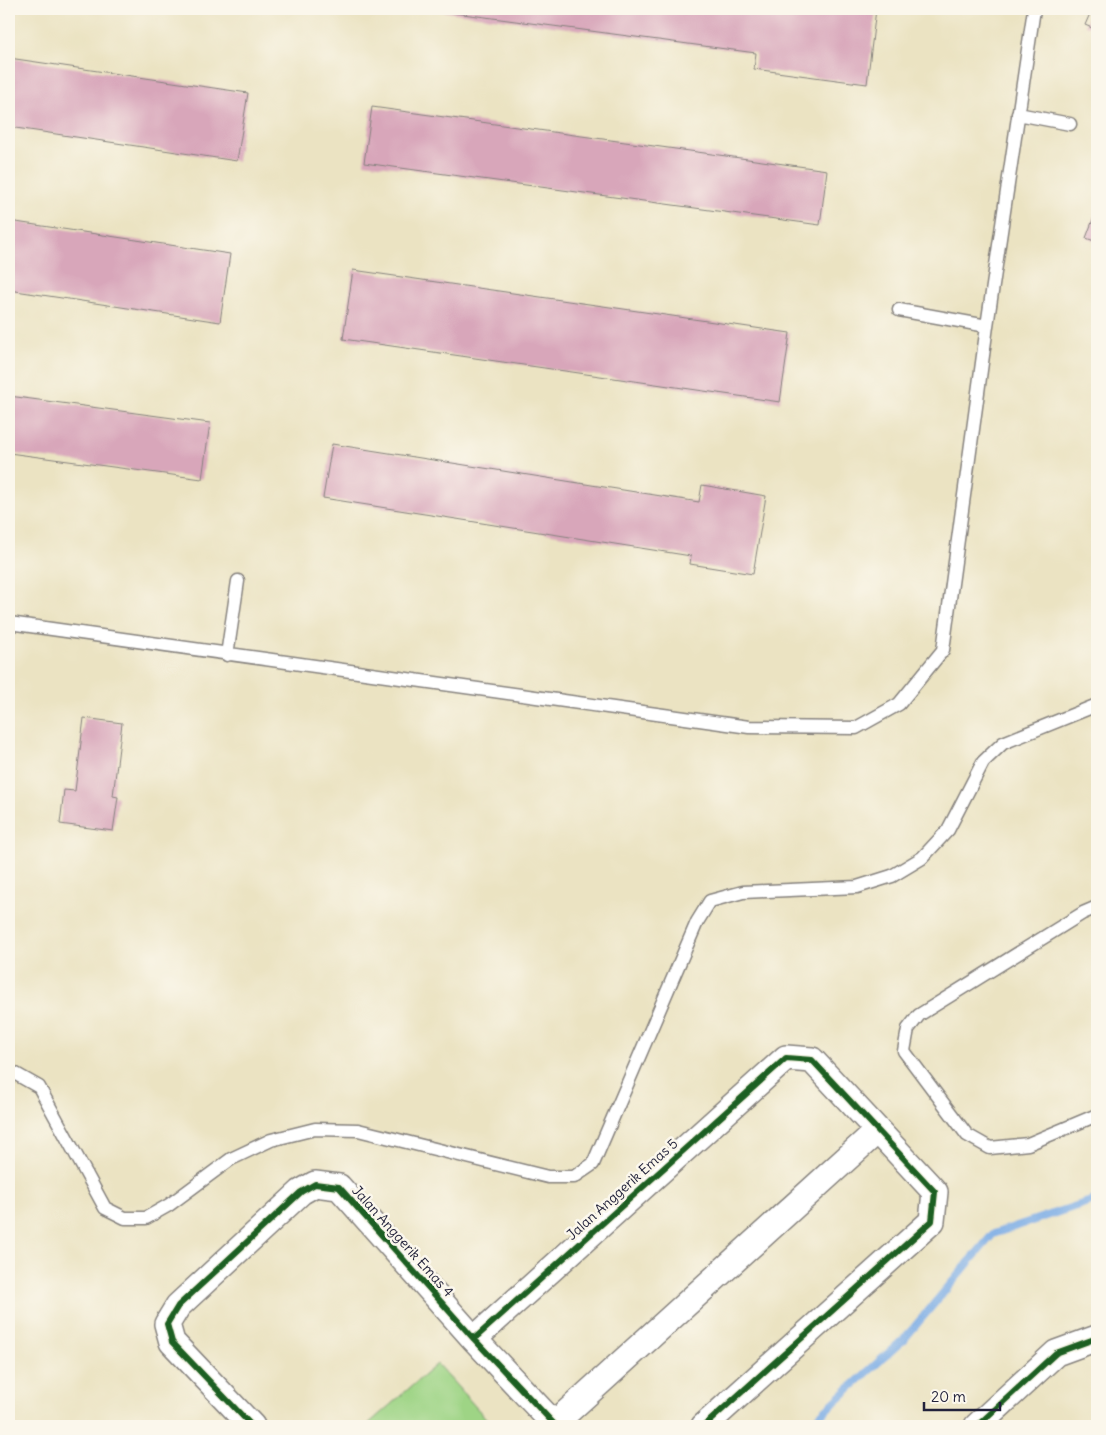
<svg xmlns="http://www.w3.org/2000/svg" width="1106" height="1435" viewBox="0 0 1106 1435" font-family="Delius,sans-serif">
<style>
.green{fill:#9ed485;stroke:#607b60}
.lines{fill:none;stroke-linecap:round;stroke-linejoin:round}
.stream{stroke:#79abe5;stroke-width:8}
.building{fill:#d8a6ba}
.service-casing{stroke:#86827e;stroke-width:15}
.minor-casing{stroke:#86827e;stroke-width:28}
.service{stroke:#fff;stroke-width:12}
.minor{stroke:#fff;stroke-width:25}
.cycleway-casing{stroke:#fbf7ec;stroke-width:9}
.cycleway{stroke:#1b5e20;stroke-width:6}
.labels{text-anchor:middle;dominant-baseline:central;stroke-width:5;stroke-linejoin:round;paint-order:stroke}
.street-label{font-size:14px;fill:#22223b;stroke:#fbf7ec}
</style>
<rect width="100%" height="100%" fill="#fbf7ec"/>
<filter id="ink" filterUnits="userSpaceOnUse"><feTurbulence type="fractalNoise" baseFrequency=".02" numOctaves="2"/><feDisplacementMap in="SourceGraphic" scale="10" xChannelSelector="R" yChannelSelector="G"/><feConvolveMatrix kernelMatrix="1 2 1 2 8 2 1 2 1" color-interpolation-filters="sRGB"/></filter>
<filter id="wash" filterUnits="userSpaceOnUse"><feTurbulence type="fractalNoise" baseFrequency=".0096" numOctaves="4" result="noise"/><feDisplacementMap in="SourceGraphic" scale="20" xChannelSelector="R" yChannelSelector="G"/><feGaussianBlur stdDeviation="1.12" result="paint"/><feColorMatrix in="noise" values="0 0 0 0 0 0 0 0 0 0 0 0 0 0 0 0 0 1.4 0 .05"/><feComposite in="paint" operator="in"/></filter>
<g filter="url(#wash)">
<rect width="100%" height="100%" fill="#ebe3c2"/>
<path class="green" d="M437,1364L493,1426H366Z"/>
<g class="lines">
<path class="stream" d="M808,1426L905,1338L993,1234L1097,1199"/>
</g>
<g id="blocks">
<path class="building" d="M425,9H876L867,84L754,69L756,53Z
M1092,9H1097V30L1085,25Z
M9,58L248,93L237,161L9,127Z
M372,107L827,170L820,225L364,163Z
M1097,209V242L1086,238Z
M9,221L230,254L220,322L9,290Z
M353,270L790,333L780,402L343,339Z
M9,396L210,423L202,479L9,453Z
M332,444L699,502L702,485L766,496L753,574L690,564L691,556L323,498Z
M84,718L122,723L113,796L118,797L113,831L60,824L64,790L75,791Z"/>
</g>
</g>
<g filter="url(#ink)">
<use href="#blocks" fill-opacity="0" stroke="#86827e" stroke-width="1"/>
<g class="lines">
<g class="service-casing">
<path id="service" d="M1018,114L1070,124
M899,310L987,326
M9,623L749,727L856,728L899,704L943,650L987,326L1034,9
M227,655L238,581
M1097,907L1083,913L919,1015L908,1029L904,1051L967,1135L990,1148L1028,1144L1097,1115
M9,1070L39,1087L105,1208L125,1218H146L169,1205L231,1159L271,1140L315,1129L358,1130L548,1177H574L593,1164L697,922L710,901L743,892L857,887L892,876L922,858L948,830L983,762L1003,743L1097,705"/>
</g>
<g class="minor-casing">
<path id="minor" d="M474,1339L786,1058L812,1060L935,1192L932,1221L704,1426
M554,1424L877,1131
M252,1426L172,1342L167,1324L178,1306L301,1192L315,1184L339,1187L474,1339L556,1426
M977,1426L1056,1353L1097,1338"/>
</g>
<use href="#service" class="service"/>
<use href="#minor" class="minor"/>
<g class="cycleway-casing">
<path id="cycleway" d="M474,1339L786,1058L812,1060L935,1192L932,1221L704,1426
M252,1426L172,1342L167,1324L178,1306L301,1192L315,1184L339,1187L474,1339L556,1426
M977,1426L1056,1353L1097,1338"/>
</g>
<use href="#cycleway" class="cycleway"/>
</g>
</g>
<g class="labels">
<g class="street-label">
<text transform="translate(622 1189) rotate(-42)">Jalan Anggerik Emas 5</text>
<text transform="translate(403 1241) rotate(48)">Jalan Anggerik Emas 4</text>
</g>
</g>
<rect width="1106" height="1435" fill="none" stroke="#fbf7ec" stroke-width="30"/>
<path d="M924 1402v8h76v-8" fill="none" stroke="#22223b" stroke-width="2.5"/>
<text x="931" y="1402" font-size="15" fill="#22223b" stroke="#fbf7ec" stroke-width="4" paint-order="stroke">20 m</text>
</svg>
